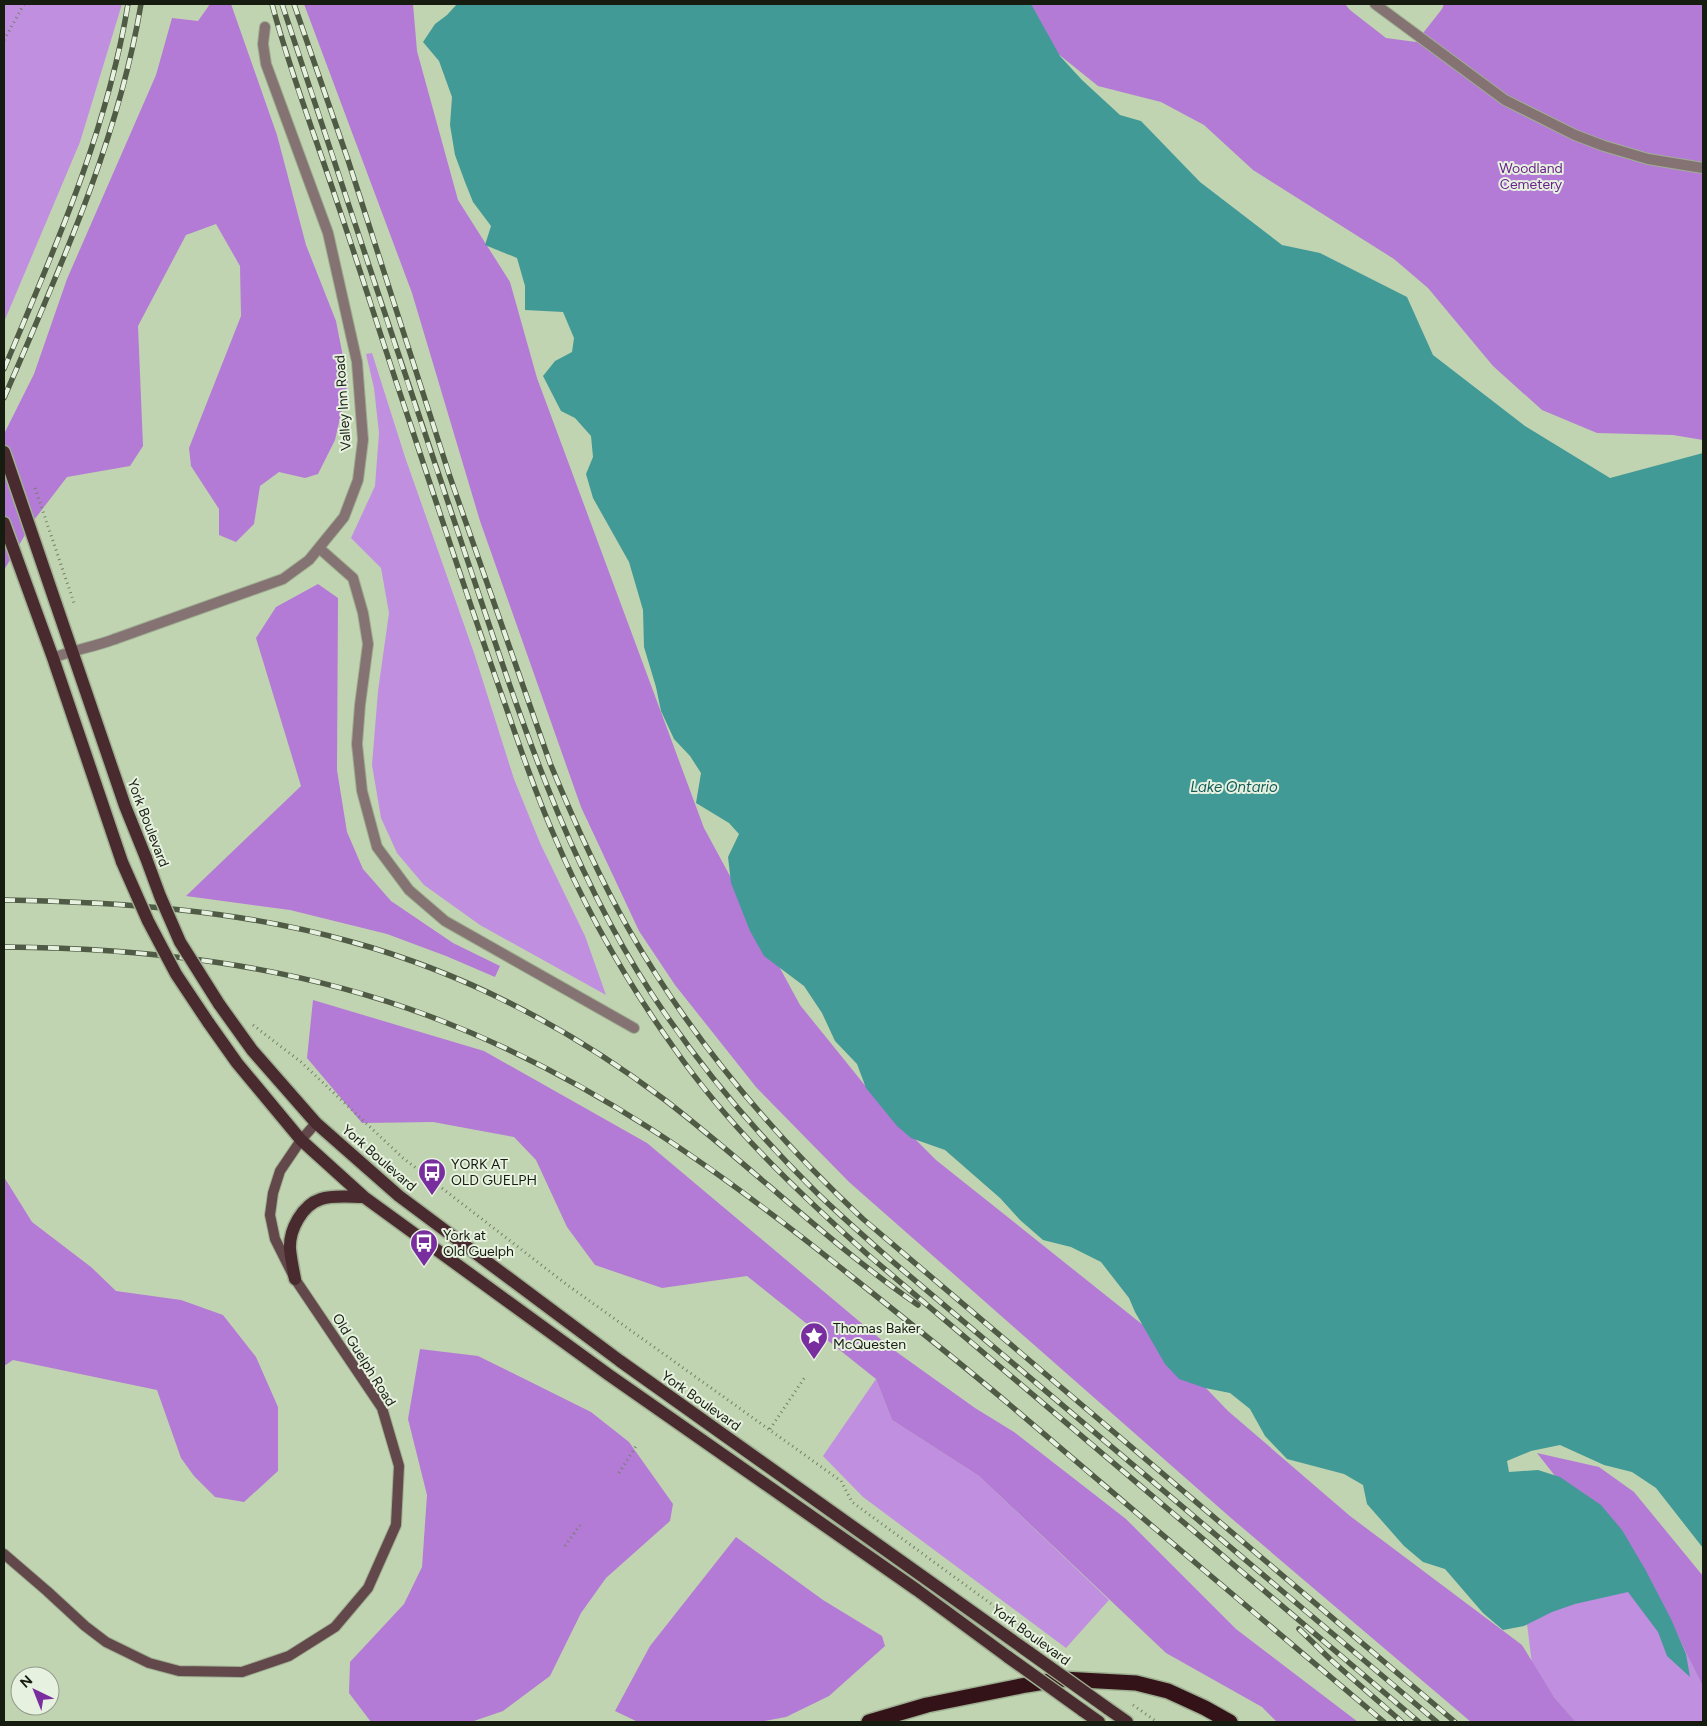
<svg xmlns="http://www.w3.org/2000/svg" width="1707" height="1726" viewBox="0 0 1707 1726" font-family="Figtree,sans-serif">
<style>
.green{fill:#c08fdf}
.forest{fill:#b37bd5}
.water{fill:#429a97}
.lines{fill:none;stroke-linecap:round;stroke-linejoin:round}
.lane-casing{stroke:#9faf91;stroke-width:12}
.street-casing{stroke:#9faf91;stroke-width:12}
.secondary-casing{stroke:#9faf91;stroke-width:12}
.primary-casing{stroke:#9faf91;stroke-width:15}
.highway-casing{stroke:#9faf91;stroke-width:18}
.path{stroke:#728067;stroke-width:3;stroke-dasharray:1 4;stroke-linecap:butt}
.lane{stroke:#857374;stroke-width:10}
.street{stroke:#857374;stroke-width:10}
.secondary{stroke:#62484b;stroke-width:10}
.primary{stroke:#492b2f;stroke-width:12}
.highway{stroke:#331318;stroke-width:15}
.rail-casing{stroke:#505b46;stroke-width:5.5}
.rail{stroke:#e7f1df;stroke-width:4;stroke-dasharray:11;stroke-linecap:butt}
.primary-bridge-casing{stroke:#9faf91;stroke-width:15;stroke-linecap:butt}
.primary-bridge{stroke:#492b2f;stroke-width:12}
.labels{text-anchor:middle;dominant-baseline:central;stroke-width:4;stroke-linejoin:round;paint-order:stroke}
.park-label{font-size:14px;fill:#69218c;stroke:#e7f1df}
.street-label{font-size:14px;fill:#161d10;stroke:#e7f1df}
.poi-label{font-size:14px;fill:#161d10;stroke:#e7f1df;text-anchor:start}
.water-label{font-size:15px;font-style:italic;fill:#115b59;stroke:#e7f1df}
</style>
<rect width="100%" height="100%" fill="#c1d4b1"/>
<path class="green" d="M4,4H122L80,142L4,322Z
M372,353L405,457L474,653L514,779L540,843L585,936L606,995L480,925L424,885L397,853L381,818L372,765L378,691L389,613L381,568L351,538L375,486L379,433L374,388L366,354Z
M876,1379L892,1420L979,1476L1109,1600L1066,1648L863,1497L823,1456Z
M1607,1546L1673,1626L1703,1687V1722H1576L1554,1697L1532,1664L1525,1608Z"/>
<path class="forest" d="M210,4H231L277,135L306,245L336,321L348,382L335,440L318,474L305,478L279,472L260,486L254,524L236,542L219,535V509L191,466L189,448L241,316L240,266L216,224L186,235L138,326L143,446L130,466L67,477L34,520L4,570V434L34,374L67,279L156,75L172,18L198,21Z
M304,4H413L417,51L458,200L510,282L537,378L704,828L800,1005L880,1104L936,1160L1153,1333L1228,1411L1350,1516L1522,1645L1554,1697L1576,1722H1471L1231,1518L849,1182L756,1087L675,985L639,931L581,807L480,521L412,293Z
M996,4H1345L1350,10L1386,38L1416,42L1442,9L1444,4H1703V440L1673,435L1597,433L1542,410L1493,366L1428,288L1394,259L1253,170L1204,125L1161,102L1098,86Z
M318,584L338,598L337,770L347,832L363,869L391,901L453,943L500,966L495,977L446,956L387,934L290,910L186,896L301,786L256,638L276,607Z
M313,1000L484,1051L647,1143L891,1348L975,1408L1014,1432L1126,1519L1236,1629L1358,1722H1277L1262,1707L1166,1653L979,1476L892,1420L876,1379L747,1276L662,1288L595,1265L567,1227L536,1160L514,1137L433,1122L362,1123L307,1058Z
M4,1177L32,1222L91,1267L116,1291L181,1300L223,1315L256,1357L278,1407V1471L244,1502L215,1497L194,1476L181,1458L157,1390L13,1360L4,1366Z
M420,1349L478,1356L591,1412L629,1442L673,1504L670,1521L606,1578L581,1613L550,1676L503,1711L471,1722H371L349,1693L350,1662L404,1604L422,1567L427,1495L408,1419Z
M1537,1453L1599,1467L1634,1492L1703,1576V1687L1673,1626Z
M736,1537L823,1600L882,1636L885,1646L829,1696L786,1717L759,1722H638L615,1711L650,1646Z"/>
<path class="water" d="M457,4H1031L1060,56L1082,80L1120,115L1141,121L1200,182L1282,245L1320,253L1407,297L1433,355L1525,426L1610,478L1703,453V1548L1656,1488L1632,1472L1604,1465L1560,1445L1531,1451L1507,1461L1509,1472L1538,1470L1560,1477L1601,1505L1622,1530L1645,1569L1671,1619L1686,1654L1690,1677L1667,1656L1658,1632L1628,1592L1575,1604L1552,1612L1524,1626L1503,1630L1483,1613L1445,1569L1423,1562L1404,1546L1367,1504L1363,1485L1344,1474L1287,1459L1265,1436L1250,1409L1230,1393L1205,1388L1179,1379L1165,1364L1135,1312L1129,1298L1101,1262L1071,1247L1043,1240L1020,1220L1000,1198L945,1150L911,1138L897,1126L866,1088L857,1064L835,1041L822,1013L804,986L764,956L750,931L731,883L728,857L739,834L729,823L696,803L701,773L690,756L674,739L661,711L656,687L644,647L643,610L629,562L593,498L586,474L593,457L591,436L575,418L561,411L543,376L555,361L572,352L574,338L563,312L525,310V286L517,258L485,245L491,226L473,202L465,182L455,155L450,125L452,97L439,61L423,42L435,24L447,15Z"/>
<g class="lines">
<g class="lane-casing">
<path id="lane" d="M1375,4L1505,100L1575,135L1604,146L1648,159L1703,168
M319,548L353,578L363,613L368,644L360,705L357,744L362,791L377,847L409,890L445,921L634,1028
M115,639L283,579L309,560L344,517L358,480L363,440L357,362L328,233L266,64L263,44L265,27"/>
</g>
<g class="street-casing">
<path id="street" d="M53,658C73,650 94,647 115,639"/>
</g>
<g class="secondary-casing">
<path id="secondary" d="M4,1554L47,1591L85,1626L106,1642L149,1663L179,1671L242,1672L289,1656L335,1627L368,1588L396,1525L399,1466L382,1408L295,1279L275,1239L270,1215L273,1193L280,1171L301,1140L316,1123"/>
</g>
<g class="primary-casing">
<path id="primary" d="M4,452L125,806L146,858
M4,523L53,658L122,862
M219,1004L252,1050L316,1123L399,1196L620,1361L1030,1653
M208,1022L237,1063L301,1140L364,1197L609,1375L917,1590L1008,1657
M295,1279C293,1269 291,1259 290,1249C289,1230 302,1205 321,1199C333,1195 350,1197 364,1197
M1107,1708L1127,1722
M1082,1710L1099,1722"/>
</g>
<g class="highway-casing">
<path id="highway" d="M869,1722L927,1705L1026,1685L1063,1679L1136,1683L1168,1691L1205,1708L1230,1722"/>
</g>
<path class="path" d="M4,40L24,4
M35,488L74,603
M253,1025L301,1062L403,1158L566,1284L841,1481L852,1502L1020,1625
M770,1429L805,1377
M619,1473L636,1446
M565,1546L580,1525
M1133,1705L1157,1722"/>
<use href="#lane" class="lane"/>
<use href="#street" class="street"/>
<use href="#secondary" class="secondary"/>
<use href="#primary" class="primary"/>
<use href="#highway" class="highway"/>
<g class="rail-casing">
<path id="rail" d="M272,4C290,72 316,138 338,205C363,278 386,353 411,426C442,520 473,614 506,707C521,750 535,792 553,833C585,909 626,981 674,1048C728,1126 797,1191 867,1254L1419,1722
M282,4C344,189 404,374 467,559C520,716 570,878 666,1015C711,1080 762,1139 818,1194C842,1217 867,1239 892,1261L1437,1722
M294,4L348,160L450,477L550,763C573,819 598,875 628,928C690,1037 771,1133 863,1219L1455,1722
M4,369C54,250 107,132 128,4
M4,398C59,270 118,142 141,4
M4,900C120,902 239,910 352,942C465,973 572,1030 665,1100C751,1166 828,1243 918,1305
M4,947C149,948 292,965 429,1016C589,1076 719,1170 851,1276C905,1319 958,1361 1010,1405C1134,1511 1259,1617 1384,1722
M1299,1629L1331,1660L1402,1722"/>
</g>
<use href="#rail" class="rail"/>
<g class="primary-bridge-casing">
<path id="primary-bridge" d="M146,858L160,896L180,942L219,1004
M122,862L148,921L176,974L208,1022
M1030,1653L1107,1708
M1008,1657L1082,1710"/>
</g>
<use href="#primary-bridge" class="primary-bridge"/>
</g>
<defs>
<g id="bus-pin" transform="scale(1.4375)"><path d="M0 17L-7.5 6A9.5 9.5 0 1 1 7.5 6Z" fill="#792ea0" stroke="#e7f1df"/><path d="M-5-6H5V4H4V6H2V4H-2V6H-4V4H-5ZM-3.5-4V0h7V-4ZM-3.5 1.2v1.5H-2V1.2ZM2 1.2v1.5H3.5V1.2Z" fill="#fff"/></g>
<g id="sight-pin" transform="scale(1.4375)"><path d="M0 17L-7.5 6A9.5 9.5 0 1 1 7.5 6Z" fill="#792ea0" stroke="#e7f1df"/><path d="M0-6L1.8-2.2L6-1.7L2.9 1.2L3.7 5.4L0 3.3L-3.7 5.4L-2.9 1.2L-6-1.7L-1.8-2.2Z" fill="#fff"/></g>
</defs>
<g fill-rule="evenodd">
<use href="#bus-pin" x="432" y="1172"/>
<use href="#bus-pin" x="424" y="1243"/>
<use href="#sight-pin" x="814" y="1336"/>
</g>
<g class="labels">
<g class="park-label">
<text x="1531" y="168">Woodland<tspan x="1531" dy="16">Cemetery</tspan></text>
</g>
<g class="street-label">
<text transform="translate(343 403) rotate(-94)">Valley Inn Road</text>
<text transform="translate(148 823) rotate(69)">York Boulevard</text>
<text transform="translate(379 1158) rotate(41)">York Boulevard</text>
<text transform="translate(364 1360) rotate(58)">Old Guelph Road</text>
<text transform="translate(701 1401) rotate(35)">York Boulevard</text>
<text transform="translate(1031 1635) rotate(36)">York Boulevard</text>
</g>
<g class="poi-label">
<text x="451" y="1164">YORK AT<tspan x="451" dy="16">OLD GUELPH</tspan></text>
<text x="443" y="1235">York at<tspan x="443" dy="16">Old Guelph</tspan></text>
<text x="833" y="1328">Thomas Baker<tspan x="833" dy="16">McQuesten</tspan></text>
</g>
<g class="water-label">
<text x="1234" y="787">Lake Ontario</text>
</g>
</g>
<rect width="1707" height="1726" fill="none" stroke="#161d10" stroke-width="10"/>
<g transform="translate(35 1691) rotate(317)"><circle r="24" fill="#e7f1df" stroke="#939c8c"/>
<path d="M0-4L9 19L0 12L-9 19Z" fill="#792ea0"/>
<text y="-8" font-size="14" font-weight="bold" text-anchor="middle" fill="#161d10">N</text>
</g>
</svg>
